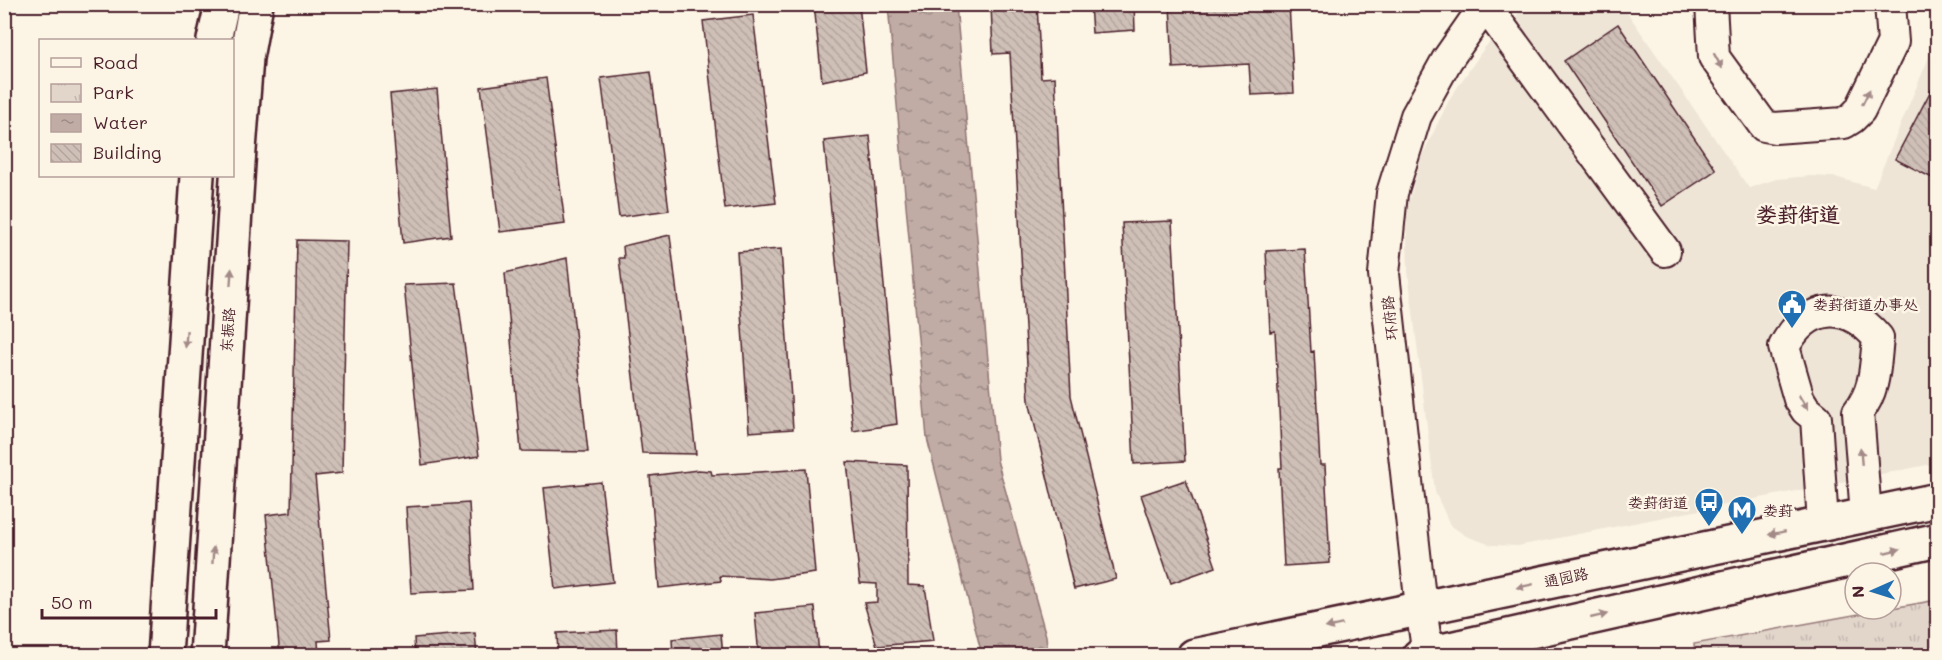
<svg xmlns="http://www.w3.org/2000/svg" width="1942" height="660" viewBox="0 0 1942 660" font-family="Mali,'LXGW WenKai TC',sans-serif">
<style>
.built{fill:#eee5d7}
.park{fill:url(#park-tufts);stroke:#967a7a;stroke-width:1.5}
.water{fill:url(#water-ripples);stroke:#917474;stroke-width:1.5}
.building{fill:url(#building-back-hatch);stroke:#4a1f2b;stroke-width:1.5}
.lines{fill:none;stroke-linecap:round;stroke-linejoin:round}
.minor-casing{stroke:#4a1f2b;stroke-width:34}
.major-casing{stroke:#4a1f2b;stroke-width:38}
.minor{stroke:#fcf5e5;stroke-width:30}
.major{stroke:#fcf5e5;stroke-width:33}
.oneway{fill:#a38a88}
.labels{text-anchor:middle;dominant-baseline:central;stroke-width:5;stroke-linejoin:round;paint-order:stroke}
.poi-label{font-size:15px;fill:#4a1f2b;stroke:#fcf5e5;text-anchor:start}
.street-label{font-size:15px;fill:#4a1f2b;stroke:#fcf5e5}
.district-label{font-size:21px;font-weight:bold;fill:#4a1f2b;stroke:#fcf5e5}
</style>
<defs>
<pattern id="park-tufts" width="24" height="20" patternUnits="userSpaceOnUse" patternTransform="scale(1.5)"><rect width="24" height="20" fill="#e2d5ca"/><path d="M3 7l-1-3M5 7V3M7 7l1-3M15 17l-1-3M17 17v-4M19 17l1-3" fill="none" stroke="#c3b6ae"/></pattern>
<pattern id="water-ripples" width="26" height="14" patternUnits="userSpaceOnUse" patternTransform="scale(1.5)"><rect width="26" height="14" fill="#c0aca5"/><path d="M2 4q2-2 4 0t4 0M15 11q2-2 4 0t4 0" fill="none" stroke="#9e8b87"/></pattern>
<pattern id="building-back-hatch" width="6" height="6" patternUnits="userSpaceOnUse" patternTransform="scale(1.5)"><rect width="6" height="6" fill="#cfc0b7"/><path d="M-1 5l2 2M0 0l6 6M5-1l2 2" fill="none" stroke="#b3a59e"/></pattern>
</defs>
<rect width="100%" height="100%" fill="#fcf5e5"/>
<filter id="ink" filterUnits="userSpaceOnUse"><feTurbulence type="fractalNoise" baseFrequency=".0167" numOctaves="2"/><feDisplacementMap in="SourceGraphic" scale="12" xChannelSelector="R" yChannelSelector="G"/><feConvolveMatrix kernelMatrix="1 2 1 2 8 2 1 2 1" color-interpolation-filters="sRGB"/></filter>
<g filter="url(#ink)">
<path class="built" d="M1527,5H1622L1749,188L1776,179L1810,176L1835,177L1874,188L1937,38V463L1518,546L1491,545L1466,536L1450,525L1435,492L1408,272L1406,212L1421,158L1450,98L1485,47Z"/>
<path class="park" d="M1937,600V655H1695L1694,644Z"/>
<path class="water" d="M888,5H956L997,460L1046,636L1048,655H982L927,438Z"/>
<path class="building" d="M814,4H859L866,72L822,81Z
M991,4H1037L1041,78L1055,77L1071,396L1116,579L1074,589L1029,401L1010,53L993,54Z
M1090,4H1134L1135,30L1092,33Z
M1170,4H1289L1294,93L1251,95L1249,64L1173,68Z
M753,15L776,203L725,209L703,21Z
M1618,24L1716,170L1662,206L1564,61Z
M651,72L669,210L619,217L601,78Z
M1938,77V181L1895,159Z
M546,78L565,224L500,232L481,87Z
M437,89L451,236L403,243L390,94Z
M870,136L897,424L853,431L824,141Z
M1172,221L1185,461L1134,464L1122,223Z
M670,235L696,454L642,453L619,258H624L623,246Z
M297,240L347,241L342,473L315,476L331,640L318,641L319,656H280L266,515L291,512Z
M781,249L793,429L749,432L737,252Z
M1305,249L1311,352L1314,351L1320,465H1325L1330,563L1284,566L1279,468H1282L1275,331L1270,332L1266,251Z
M567,258L588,452L521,451L505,273Z
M456,283L479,456L422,465L404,285Z
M847,462L907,465L908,585L925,586L933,641L877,646L864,603L877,602V584L860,583Z
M806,469L815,573L770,579L720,576L721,581L659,588L650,476L698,470L711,471L712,475Z
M1186,480L1216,567L1171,583L1141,495Z
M601,482L613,582L555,589L544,488Z
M469,503L474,590L411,593L406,507Z
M815,607L819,656H759L755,613Z
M617,630L618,656H558L557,633Z
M475,633L477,656H415L414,638Z
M721,634L723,656H673L672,639Z"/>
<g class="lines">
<g class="minor-casing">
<path id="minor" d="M1711,4L1714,57L1764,126L1775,128L1844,123L1852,118L1860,110L1893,42L1890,4
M1485,5L1665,251
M1823,523L1816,418L1806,410L1799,399L1784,347C1807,303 1846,300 1878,338C1875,365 1876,390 1858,412L1866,515
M1428,656L1421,607L1384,274L1392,193L1416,116L1447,60L1486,4"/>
</g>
<g class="major-casing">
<path id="major" d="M214,40L222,4
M165,656L197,176
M207,656L238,163L246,58L256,4
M1194,656L1938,500
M1419,656L1938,540"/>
</g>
<use href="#minor" class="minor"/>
<use href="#major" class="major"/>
</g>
<defs><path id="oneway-solid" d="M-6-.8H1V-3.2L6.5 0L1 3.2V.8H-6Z" transform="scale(1.5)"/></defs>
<g class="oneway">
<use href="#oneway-solid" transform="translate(1718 61) rotate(61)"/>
<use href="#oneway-solid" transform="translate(1866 97) rotate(-64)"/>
<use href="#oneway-solid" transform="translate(231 277) rotate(-86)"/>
<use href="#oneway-solid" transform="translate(186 339) rotate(94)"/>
<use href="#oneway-solid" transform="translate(1803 402) rotate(59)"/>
<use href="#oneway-solid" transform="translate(1861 456) rotate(-95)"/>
<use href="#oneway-solid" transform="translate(1777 533) rotate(168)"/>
<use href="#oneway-solid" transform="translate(1892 551) rotate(-13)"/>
<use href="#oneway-solid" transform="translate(213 555) rotate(-86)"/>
<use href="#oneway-solid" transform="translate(1525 586) rotate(168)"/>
<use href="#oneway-solid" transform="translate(1599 616) rotate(-13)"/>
<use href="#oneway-solid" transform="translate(1334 626) rotate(168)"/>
</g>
</g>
<defs>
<g id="civic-pin" transform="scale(1.5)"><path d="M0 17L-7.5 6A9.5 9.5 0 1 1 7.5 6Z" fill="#1f6fb2" stroke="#fcf5e5"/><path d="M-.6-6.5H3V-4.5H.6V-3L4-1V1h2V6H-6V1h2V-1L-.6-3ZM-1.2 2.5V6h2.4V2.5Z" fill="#fff"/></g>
<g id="bus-pin" transform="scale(1.5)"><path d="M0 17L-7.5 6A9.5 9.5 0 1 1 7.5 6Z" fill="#1f6fb2" stroke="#fcf5e5"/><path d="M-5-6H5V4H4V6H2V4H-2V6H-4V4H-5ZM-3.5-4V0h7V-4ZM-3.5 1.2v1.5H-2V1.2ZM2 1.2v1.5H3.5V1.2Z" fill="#fff"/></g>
<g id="metro-pin" transform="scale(1.5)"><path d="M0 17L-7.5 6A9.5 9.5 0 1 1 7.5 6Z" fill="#1f6fb2" stroke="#fcf5e5"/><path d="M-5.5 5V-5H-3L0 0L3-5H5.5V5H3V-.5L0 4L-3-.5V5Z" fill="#fff"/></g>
</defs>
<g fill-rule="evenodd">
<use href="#civic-pin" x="1792" y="304"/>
<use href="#bus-pin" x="1709" y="502"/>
<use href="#metro-pin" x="1742" y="510"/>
</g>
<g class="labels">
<g class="poi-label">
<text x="1813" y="304">娄葑街道办事处</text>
<text x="1688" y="502" text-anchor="end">娄葑街道</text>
<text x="1763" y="510">娄葑</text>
</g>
<g class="street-label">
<text transform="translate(1389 318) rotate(-96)">环府路</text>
<text transform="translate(227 330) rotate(-86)">东振路</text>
<text transform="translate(1566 577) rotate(-12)">通园路</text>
</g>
<g class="district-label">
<text x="1798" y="213">娄葑街道</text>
</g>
</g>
<rect width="1942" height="660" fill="none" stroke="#fcf5e5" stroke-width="24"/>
<rect x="12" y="12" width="1918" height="636" fill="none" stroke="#4a1f2b" stroke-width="2" filter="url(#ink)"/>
<rect x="39" y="39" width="195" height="138" fill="#fcf5e5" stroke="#b59f9b" stroke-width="1.5"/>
<rect x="51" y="58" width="30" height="9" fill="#fcf5e5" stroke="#b59f9b" stroke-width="1.5"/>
<text x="93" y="69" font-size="18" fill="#4a1f2b">Road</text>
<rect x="51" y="84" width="30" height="18" fill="url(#park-tufts)" stroke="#b59f9b" stroke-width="1.5"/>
<text x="93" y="99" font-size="18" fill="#4a1f2b">Park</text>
<rect x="51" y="114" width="30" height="18" fill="url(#water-ripples)" stroke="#b59f9b" stroke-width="1.5"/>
<text x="93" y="129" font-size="18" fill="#4a1f2b">Water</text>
<rect x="51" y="144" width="30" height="18" fill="url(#building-back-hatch)" stroke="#b59f9b" stroke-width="1.5"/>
<text x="93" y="159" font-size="18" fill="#4a1f2b">Building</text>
<g transform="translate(1873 591) rotate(267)"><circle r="28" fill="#fcf5e5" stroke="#b59f9b" stroke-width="1.5"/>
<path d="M0-4.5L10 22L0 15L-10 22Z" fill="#1f6fb2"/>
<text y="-9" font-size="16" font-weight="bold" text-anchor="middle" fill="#4a1f2b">N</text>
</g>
<path d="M42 609v9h174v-9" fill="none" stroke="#4a1f2b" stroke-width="3"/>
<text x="51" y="609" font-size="18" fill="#4a1f2b" stroke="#fcf5e5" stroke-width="4.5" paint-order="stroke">50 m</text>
</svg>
